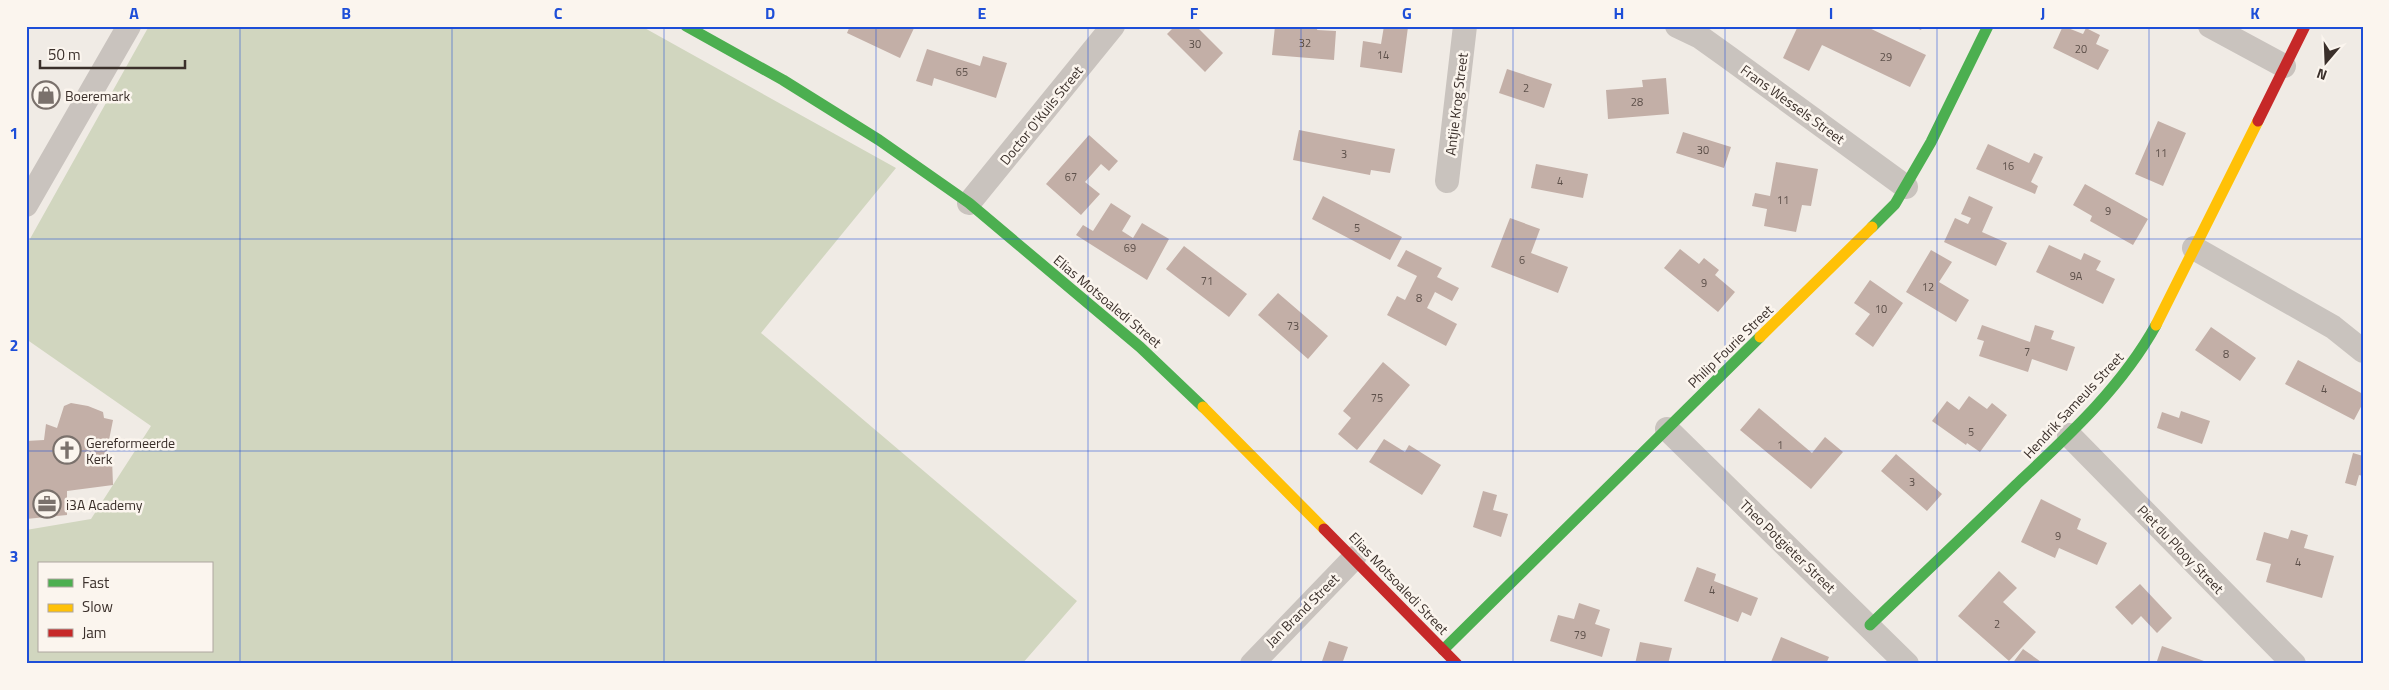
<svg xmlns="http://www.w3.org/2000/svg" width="2389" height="690" viewBox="0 0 2389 690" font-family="'Titillium Web',sans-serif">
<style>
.green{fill:#d1d6bf;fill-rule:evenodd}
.building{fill:#c3afa7}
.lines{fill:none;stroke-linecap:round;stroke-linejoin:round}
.street{stroke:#c9c3be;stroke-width:24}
.fast{stroke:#4caf50;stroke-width:11}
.slow{stroke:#ffc107;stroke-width:11}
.jam{stroke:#c62828;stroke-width:11}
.grid{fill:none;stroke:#1d4ed8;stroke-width:1;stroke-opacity:0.55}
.labels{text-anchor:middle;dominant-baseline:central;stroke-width:5;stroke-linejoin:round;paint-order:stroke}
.number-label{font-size:11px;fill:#5d504a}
.poi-label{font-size:14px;fill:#3b302b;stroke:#fbf5ee;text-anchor:start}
.street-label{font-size:14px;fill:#3b302b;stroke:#fbf5ee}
.neatline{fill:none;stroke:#1d4ed8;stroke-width:2}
.grid-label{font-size:16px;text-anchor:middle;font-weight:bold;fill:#1d4ed8}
</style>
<rect width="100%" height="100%" fill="#f0ebe5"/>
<path class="green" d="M149,26H641L896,168L761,333L1077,601L1022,664H26V530L91,519L151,426L26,339V246ZM39,564H211V651H39Z"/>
<path class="building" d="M850,26H915L900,58L847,33Z
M1175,26H1196L1223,53L1205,72L1167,34Z
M1275,26H1318L1317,30L1336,31L1334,60L1272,55Z
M1384,26L1408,27L1402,73L1360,67L1363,41L1381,44Z
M1798,26H1865L1926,55L1910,87L1822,45L1809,71L1783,58Z
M1911,26H1923L1921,30Z
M2063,26L2083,34L2086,28L2100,35L2096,44L2109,50L2098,70L2053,48Z
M927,49L980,66L983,56L1007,63L996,98L934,78L932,86L916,81Z
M1507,69L1552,84L1544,108L1499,93Z
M1666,78L1669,114L1608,119L1606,90L1643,87L1642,80Z
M2158,121L2186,133L2163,186L2135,174Z
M1299,130L1395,149L1390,173L1371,170L1370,175L1293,160Z
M1683,132L1731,147L1724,168L1676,153Z
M1089,135L1118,161L1109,171L1101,164L1085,182L1100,194L1081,215L1046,184Z
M1988,144L2029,163L2034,153L2043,157L2031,182L2038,186L2035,194L1976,169Z
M1776,162L1818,169L1811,206L1802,205L1796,232L1764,226L1767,209L1752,206L1755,193L1770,196Z
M1536,164L1588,174L1583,198L1531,188Z
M2085,184L2148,219L2133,245L2090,221L2092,216L2073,205Z
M1323,196L1402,237L1390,260L1312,219Z
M1969,196L1993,207L1982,232L2007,243L1996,266L1944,242L1955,218L1968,224L1971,218L1961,214Z
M1111,203L1131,216L1122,231L1133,238L1142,223L1169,239L1147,280L1076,235L1083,225L1093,231Z
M1510,218L1540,229L1531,253L1568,267L1558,293L1491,267Z
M2049,245L2081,260L2084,253L2101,261L2096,270L2115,279L2103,304L2036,272Z
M1184,246L1247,294L1229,317L1166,269Z
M1680,249L1699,264L1704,258L1719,270L1715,275L1735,292L1718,312L1664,268Z
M1406,250L1442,268L1437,277L1459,288L1452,301L1435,292L1427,308L1457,324L1446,346L1387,315L1397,296L1405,300L1417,276L1397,266Z
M1931,250L1952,262L1939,282L1969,300L1956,322L1906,292Z
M1870,280L1903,303L1873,347L1855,334L1870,314L1854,303Z
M1278,293L1328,336L1308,359L1258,315Z
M1982,325L2030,342L2035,325L2054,331L2051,339L2075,347L2067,371L2032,359L2028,372L1979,356L1984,341L1977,339Z
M2211,327L2256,358L2240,381L2195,350Z
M2298,360L2363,394V403L2354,420L2285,384Z
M1383,362L1410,385L1357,450L1338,434L1351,418L1343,411Z
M1969,396L1987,409L1992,403L2007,415L1980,452L1967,443L1966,445L1932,421L1947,401L1959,410Z
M71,403L88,406L103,412L104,418L113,420L105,460L112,459L113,485L67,491V515L26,519V441L44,440L46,424L57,428L64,406Z
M1759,408L1812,453L1825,437L1843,452L1811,489L1740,430Z
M2181,411L2210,421L2202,444L2157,428L2162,412L2179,418Z
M1384,439L1405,452L1409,445L1441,465L1422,495L1369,462Z
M2353,453L2363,456V476L2359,475L2356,486L2345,483Z
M1896,454L1942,494L1927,511L1881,471Z
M1483,491L1497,495L1493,510L1508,514L1501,537L1473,527Z
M2041,499L2081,519L2077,529L2107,543L2097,565L2059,548L2055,558L2021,542Z
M2291,530L2308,535L2304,548L2334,556L2322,598L2266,582L2271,564L2256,560L2264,532L2288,539Z
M1697,567L1716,574L1714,581L1758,598L1751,616L1742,612L1738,622L1684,601Z
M1999,571L2017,588L2003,602L2036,632L2009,661L1958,616Z
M2140,584L2172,618L2157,633L2141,616L2132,625L2115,607Z
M1579,603L1600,610L1595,624L1610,629L1602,657L1550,641L1558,615L1574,619Z
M1781,637L1829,657L1826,664L1771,662Z
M1329,641L1348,647L1342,664H1321Z
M1640,642L1672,648L1668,664H1635Z
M2162,646L2204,661L2203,664H2156Z
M2023,649L2044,664H2012Z"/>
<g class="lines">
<path class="street" d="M1677,26L1700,37L1728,57L1906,187
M2210,26L2284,66
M1447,181L1465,26
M969,203L1113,26
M26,205L129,26
M2194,248L2333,327L2363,351
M1667,429L1907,664
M2069,435L2294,664
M1252,664L1354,558"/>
<path class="fast" d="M686,26L783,80L879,140L969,203L1140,347L1203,407
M1872,227L1895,204L1931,142L1988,26
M1870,625C1919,578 1968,532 2016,485C2068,436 2121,388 2156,325
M1443,650L1760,337"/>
<path class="slow" d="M2156,325L2258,121
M1760,337L1872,227
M1203,407L1324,529"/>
<path class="jam" d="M2258,121L2305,26
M1324,529L1457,664"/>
</g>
<path class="grid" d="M240,26V664M452,26V664M664,26V664M876,26V664M1088,26V664M1301,26V664M1513,26V664M1725,26V664M1937,26V664M2149,26V664M26,239H2363M26,451H2363"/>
<defs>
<g id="shop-ring" transform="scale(1.4375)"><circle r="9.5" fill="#fbf5ee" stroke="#7a716c" stroke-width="1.5"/><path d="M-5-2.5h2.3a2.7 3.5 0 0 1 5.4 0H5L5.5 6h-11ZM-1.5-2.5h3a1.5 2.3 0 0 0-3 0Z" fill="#7a716c"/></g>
<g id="church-ring" transform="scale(1.4375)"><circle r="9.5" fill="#fbf5ee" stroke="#7a716c" stroke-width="1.5"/><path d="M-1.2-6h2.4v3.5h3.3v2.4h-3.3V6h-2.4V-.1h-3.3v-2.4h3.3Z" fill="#7a716c"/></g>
<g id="office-ring" transform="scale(1.4375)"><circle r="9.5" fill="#fbf5ee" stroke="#7a716c" stroke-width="1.5"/><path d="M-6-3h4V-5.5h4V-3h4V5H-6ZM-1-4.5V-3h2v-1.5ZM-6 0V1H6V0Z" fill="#7a716c"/></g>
</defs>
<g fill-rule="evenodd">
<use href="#shop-ring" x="46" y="95"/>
<use href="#church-ring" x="67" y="450"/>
<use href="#office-ring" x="47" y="504"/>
</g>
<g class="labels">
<g class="number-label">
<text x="1305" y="43">32</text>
<text x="1195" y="44">30</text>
<text x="2081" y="49">20</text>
<text x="1383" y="55">14</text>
<text x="1886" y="57">29</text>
<text x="962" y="72">65</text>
<text x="1526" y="88">2</text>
<text x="1637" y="102">28</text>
<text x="1703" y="150">30</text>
<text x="2161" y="153">11</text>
<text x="1344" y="154">3</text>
<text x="2008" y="166">16</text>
<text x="1071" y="177">67</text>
<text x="1560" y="181">4</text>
<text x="1783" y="200">11</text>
<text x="2108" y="211">9</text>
<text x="1357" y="228">5</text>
<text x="1130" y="248">69</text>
<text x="1522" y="260">6</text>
<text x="2076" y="276">9A</text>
<text x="1207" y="281">71</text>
<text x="1704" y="283">9</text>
<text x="1928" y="287">12</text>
<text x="1419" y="298">8</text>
<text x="1881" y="309">10</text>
<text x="1293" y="326">73</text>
<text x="2027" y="352">7</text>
<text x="2226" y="354">8</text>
<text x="2324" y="389">4</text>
<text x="1377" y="398">75</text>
<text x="1971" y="432">5</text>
<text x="1780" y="445">1</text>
<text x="1912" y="482">3</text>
<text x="2058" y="536">9</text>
<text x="2298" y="562">4</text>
<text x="1712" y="590">4</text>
<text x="1997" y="624">2</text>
<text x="1580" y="635">79</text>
</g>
<g class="poi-label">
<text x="65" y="95">Boeremark</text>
<text x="86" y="442">Gereformeerde<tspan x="86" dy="16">Kerk</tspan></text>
<text x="66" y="504">i3A Academy</text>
</g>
<g class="street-label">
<text transform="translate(1456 104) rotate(-83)">Antjie Krog Street</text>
<text transform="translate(1793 104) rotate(36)">Frans Wessels Street</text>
<text transform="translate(1041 115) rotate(-51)">Doctor O'Kuils Street</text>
<text transform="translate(1108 301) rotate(40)">Elias Motsoaledi Street</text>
<text transform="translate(1730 346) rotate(-44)">Philip Fourie Street</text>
<text transform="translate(2073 405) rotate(-47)">Hendrik Sameuls Street</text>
<text transform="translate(1788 546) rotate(44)">Theo Potgieter Street</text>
<text transform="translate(2181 549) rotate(46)">Piet du Plooy Street</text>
<text transform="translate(1399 583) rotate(46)">Elias Motsoaledi Street</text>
<text transform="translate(1302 610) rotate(-45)">Jan Brand Street</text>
</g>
</g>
<rect width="2389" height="690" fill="none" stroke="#fbf5ee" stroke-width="55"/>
<rect x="38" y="562" width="175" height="90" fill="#fbf5ee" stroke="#aea6a0"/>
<rect x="48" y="579" width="25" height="8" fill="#4caf50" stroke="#aea6a0"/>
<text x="82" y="588" font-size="15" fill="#3b302b">Fast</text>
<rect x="48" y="604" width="25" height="8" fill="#ffc107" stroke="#aea6a0"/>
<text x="82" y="612" font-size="15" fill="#3b302b">Slow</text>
<rect x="48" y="629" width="25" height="8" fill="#c62828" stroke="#aea6a0"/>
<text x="82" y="638" font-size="15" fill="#3b302b">Jam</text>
<g transform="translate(2326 62) rotate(199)" stroke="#fbf5ee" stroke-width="4" paint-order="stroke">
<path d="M0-4L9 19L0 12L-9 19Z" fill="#3b302b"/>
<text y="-8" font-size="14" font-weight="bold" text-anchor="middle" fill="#3b302b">N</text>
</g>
<path d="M40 60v8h145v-8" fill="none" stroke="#3b302b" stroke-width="2.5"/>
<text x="48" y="60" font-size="15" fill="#3b302b" stroke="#fbf5ee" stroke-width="4" paint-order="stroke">50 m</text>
<rect x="28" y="28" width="2334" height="634" class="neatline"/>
<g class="grid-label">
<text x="134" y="19">A</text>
<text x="346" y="19">B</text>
<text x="558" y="19">C</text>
<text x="770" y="19">D</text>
<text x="982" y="19">E</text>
<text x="1194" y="19">F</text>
<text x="1407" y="19">G</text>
<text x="1619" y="19">H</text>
<text x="1831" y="19">I</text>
<text x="2043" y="19">J</text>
<text x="2255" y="19">K</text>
<text x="14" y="139">1</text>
<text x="14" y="351">2</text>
<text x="14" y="562">3</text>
</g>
</svg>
